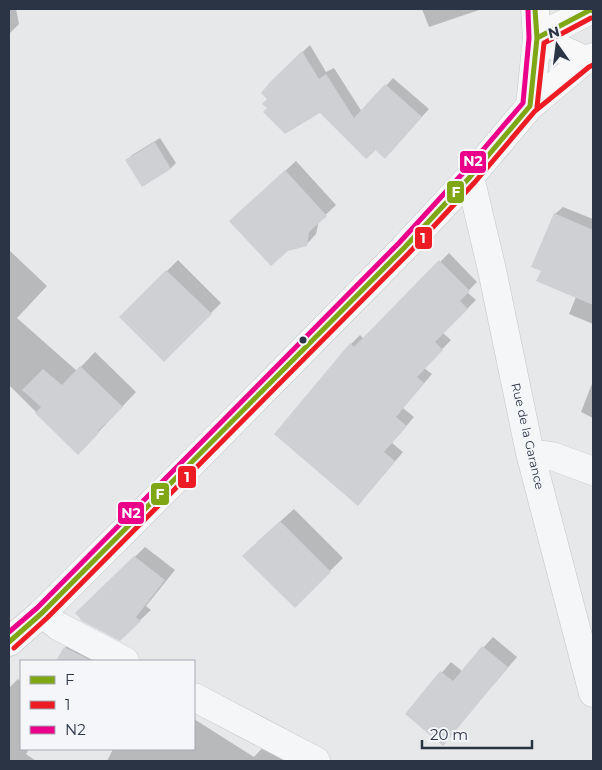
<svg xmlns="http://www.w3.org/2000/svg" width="602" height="770" viewBox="0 0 602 770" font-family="Montserrat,sans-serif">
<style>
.shadow{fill:#0003}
.building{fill:#ced0d3}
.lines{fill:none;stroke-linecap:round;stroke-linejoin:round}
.street-casing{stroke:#c4c6c8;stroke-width:29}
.primary-casing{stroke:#c2c5c8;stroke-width:29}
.street{stroke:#f5f6f7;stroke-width:28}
.primary{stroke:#f8f8f8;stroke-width:28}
.bus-1-casing{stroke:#f4f6f9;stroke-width:9}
.bus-2-casing{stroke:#f4f6f9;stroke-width:9}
.bus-3-casing{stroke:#f4f6f9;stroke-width:9}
.bus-1{stroke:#7fa614;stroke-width:5}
.bus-2{stroke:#ed1c24;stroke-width:5}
.bus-3{stroke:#eb008a;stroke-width:5}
.bus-dot{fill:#2b3445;stroke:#f4f6f9;stroke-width:2}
.labels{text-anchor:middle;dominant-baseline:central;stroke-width:4;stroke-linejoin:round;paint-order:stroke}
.street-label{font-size:12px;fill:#2b3445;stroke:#f4f6f9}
.line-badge{stroke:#f4f6f9;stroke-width:2}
.badge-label{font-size:14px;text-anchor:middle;font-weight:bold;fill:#fff}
</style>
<rect width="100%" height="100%" fill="#e6e8ea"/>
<path class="shadow" d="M9,9H16L19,24L9,34Z
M422,9H482L429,27Z
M310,45L326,72L334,68L362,112L393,78L429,109L392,150L376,149L366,157L320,112L268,108L270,83Z
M160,138L176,163L171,168L142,185L127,160L132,155Z
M296,161L336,205L319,221L316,234L306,245L288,249L241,211Z
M563,207L593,219V324L569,314L576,297L542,270L555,214Z
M9,250L47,286L17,318L77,371L95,352L136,392L78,454L9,385Z
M449,253L477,282L467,292L476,300L443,333L451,340L424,368L432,374L403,408L414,417L392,443L403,452L358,505L351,344L360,335L364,339Z
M178,260L221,303L164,360L121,317Z
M593,381V418L581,412Z
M294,509L343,558L295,606L256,543Z
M145,547L175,570L146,606L151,610L120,639L87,603Z
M493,637L517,657L443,744L407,713L451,662L462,671Z
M75,638L119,661H58L65,648Z
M18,679L21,682V733L20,734L21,735V749H29L26,754L36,761H9V688Z
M194,719L254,757L266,744L293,761H107L113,749H194Z"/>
<path class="building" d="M302,51L319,79L326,74L354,118L385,84L422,117L385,159L373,148L375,151L366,159L320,113L285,134L263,112L267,108L262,104L267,99L261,93L270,82Z
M155,142L171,169L142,187L125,160Z
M285,170L327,216L309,232L307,246L288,251L271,266L229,221Z
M554,213L593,230V305L536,281L541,271L531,267Z
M439,260L470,291L460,301L468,309L435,342L443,350L417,377L424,383L396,417L407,426L384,452L395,461L358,506L274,434L350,343L354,347Z
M166,270L212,314L164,362L119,317Z
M80,366L123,407L98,431L99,433L78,455L35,413L41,407L22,390L43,369L62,385Z
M280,521L331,572L295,608L242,556Z
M134,556L165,580L136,617L141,621L120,641L80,620V618L75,613Z
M482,646L508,667L443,746L405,714L440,671L453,681Z
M64,647L92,661H56Z"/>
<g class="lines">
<g class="street-casing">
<path id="street" d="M470,177L492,270L530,453L593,693
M530,453L552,456L593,471
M42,613L58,626L125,661
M194,697L316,761"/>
</g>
<g class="primary-casing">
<path id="primary" d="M537,38L590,10L593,11
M537,38L585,60
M530,106L537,38L535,9
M9,642L42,613L187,468L404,248L470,177L530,106L585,60L593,57"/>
</g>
<use href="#street" class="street"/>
<use href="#primary" class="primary"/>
<g class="bus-1-casing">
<path id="bus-1" d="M537,38L590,10L593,11
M9,642L42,613L404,248L470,177L530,106L537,38L535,9"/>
</g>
<g class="bus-2-casing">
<path id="bus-2" d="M537,107L544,43L591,18
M14,648L47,618L409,253L475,182L535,111L589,67L593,65"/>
</g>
<g class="bus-3-casing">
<path id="bus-3" d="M9,632L37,608L399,243L464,172L523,103L529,38L528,10"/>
</g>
<use href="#bus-1" class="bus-1"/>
<use href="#bus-2" class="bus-2"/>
<use href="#bus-3" class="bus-3"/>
</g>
<circle class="bus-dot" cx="303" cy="340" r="4.5"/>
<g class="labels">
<g class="street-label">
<text transform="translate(528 436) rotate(77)">Rue de la Garance</text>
</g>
</g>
<g class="line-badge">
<rect x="459" y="150" width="28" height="24" rx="5" fill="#eb008a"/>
<rect x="446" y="180" width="19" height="24" rx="5" fill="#7fa614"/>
<rect x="414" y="226" width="19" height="24" rx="5" fill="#ed1c24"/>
<rect x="177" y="465" width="20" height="24" rx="5" fill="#ed1c24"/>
<rect x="150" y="482" width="20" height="24" rx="5" fill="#7fa614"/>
<rect x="117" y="501" width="28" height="24" rx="5" fill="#eb008a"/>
</g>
<g class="badge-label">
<text x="473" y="166">N2</text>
<text x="456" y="197">F</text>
<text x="423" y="243">1</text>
<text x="187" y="482">1</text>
<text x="160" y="499">F</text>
<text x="131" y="518">N2</text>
</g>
<rect width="602" height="770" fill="none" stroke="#2b3445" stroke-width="20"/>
<rect x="20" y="660" width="175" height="90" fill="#f4f6f9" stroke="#a4a8b1"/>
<rect x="30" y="676" width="25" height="8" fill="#7fa614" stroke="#a4a8b1"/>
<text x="65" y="685" font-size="15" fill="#2b3445">F</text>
<rect x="30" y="701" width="25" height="8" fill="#ed1c24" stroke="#a4a8b1"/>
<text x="65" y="710" font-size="15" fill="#2b3445">1</text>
<rect x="30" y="726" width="25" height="8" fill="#eb008a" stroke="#a4a8b1"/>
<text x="65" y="735" font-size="15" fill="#2b3445">N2</text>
<g transform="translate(557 45) rotate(346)" stroke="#f4f6f9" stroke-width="4" paint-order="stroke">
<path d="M0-4L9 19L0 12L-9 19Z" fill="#2b3445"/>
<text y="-8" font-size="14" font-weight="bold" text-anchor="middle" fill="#2b3445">N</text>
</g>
<path d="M422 740v8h110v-8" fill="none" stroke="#2b3445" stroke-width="2.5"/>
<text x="430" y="740" font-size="15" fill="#2b3445" stroke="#f4f6f9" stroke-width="4" paint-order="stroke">20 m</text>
</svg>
